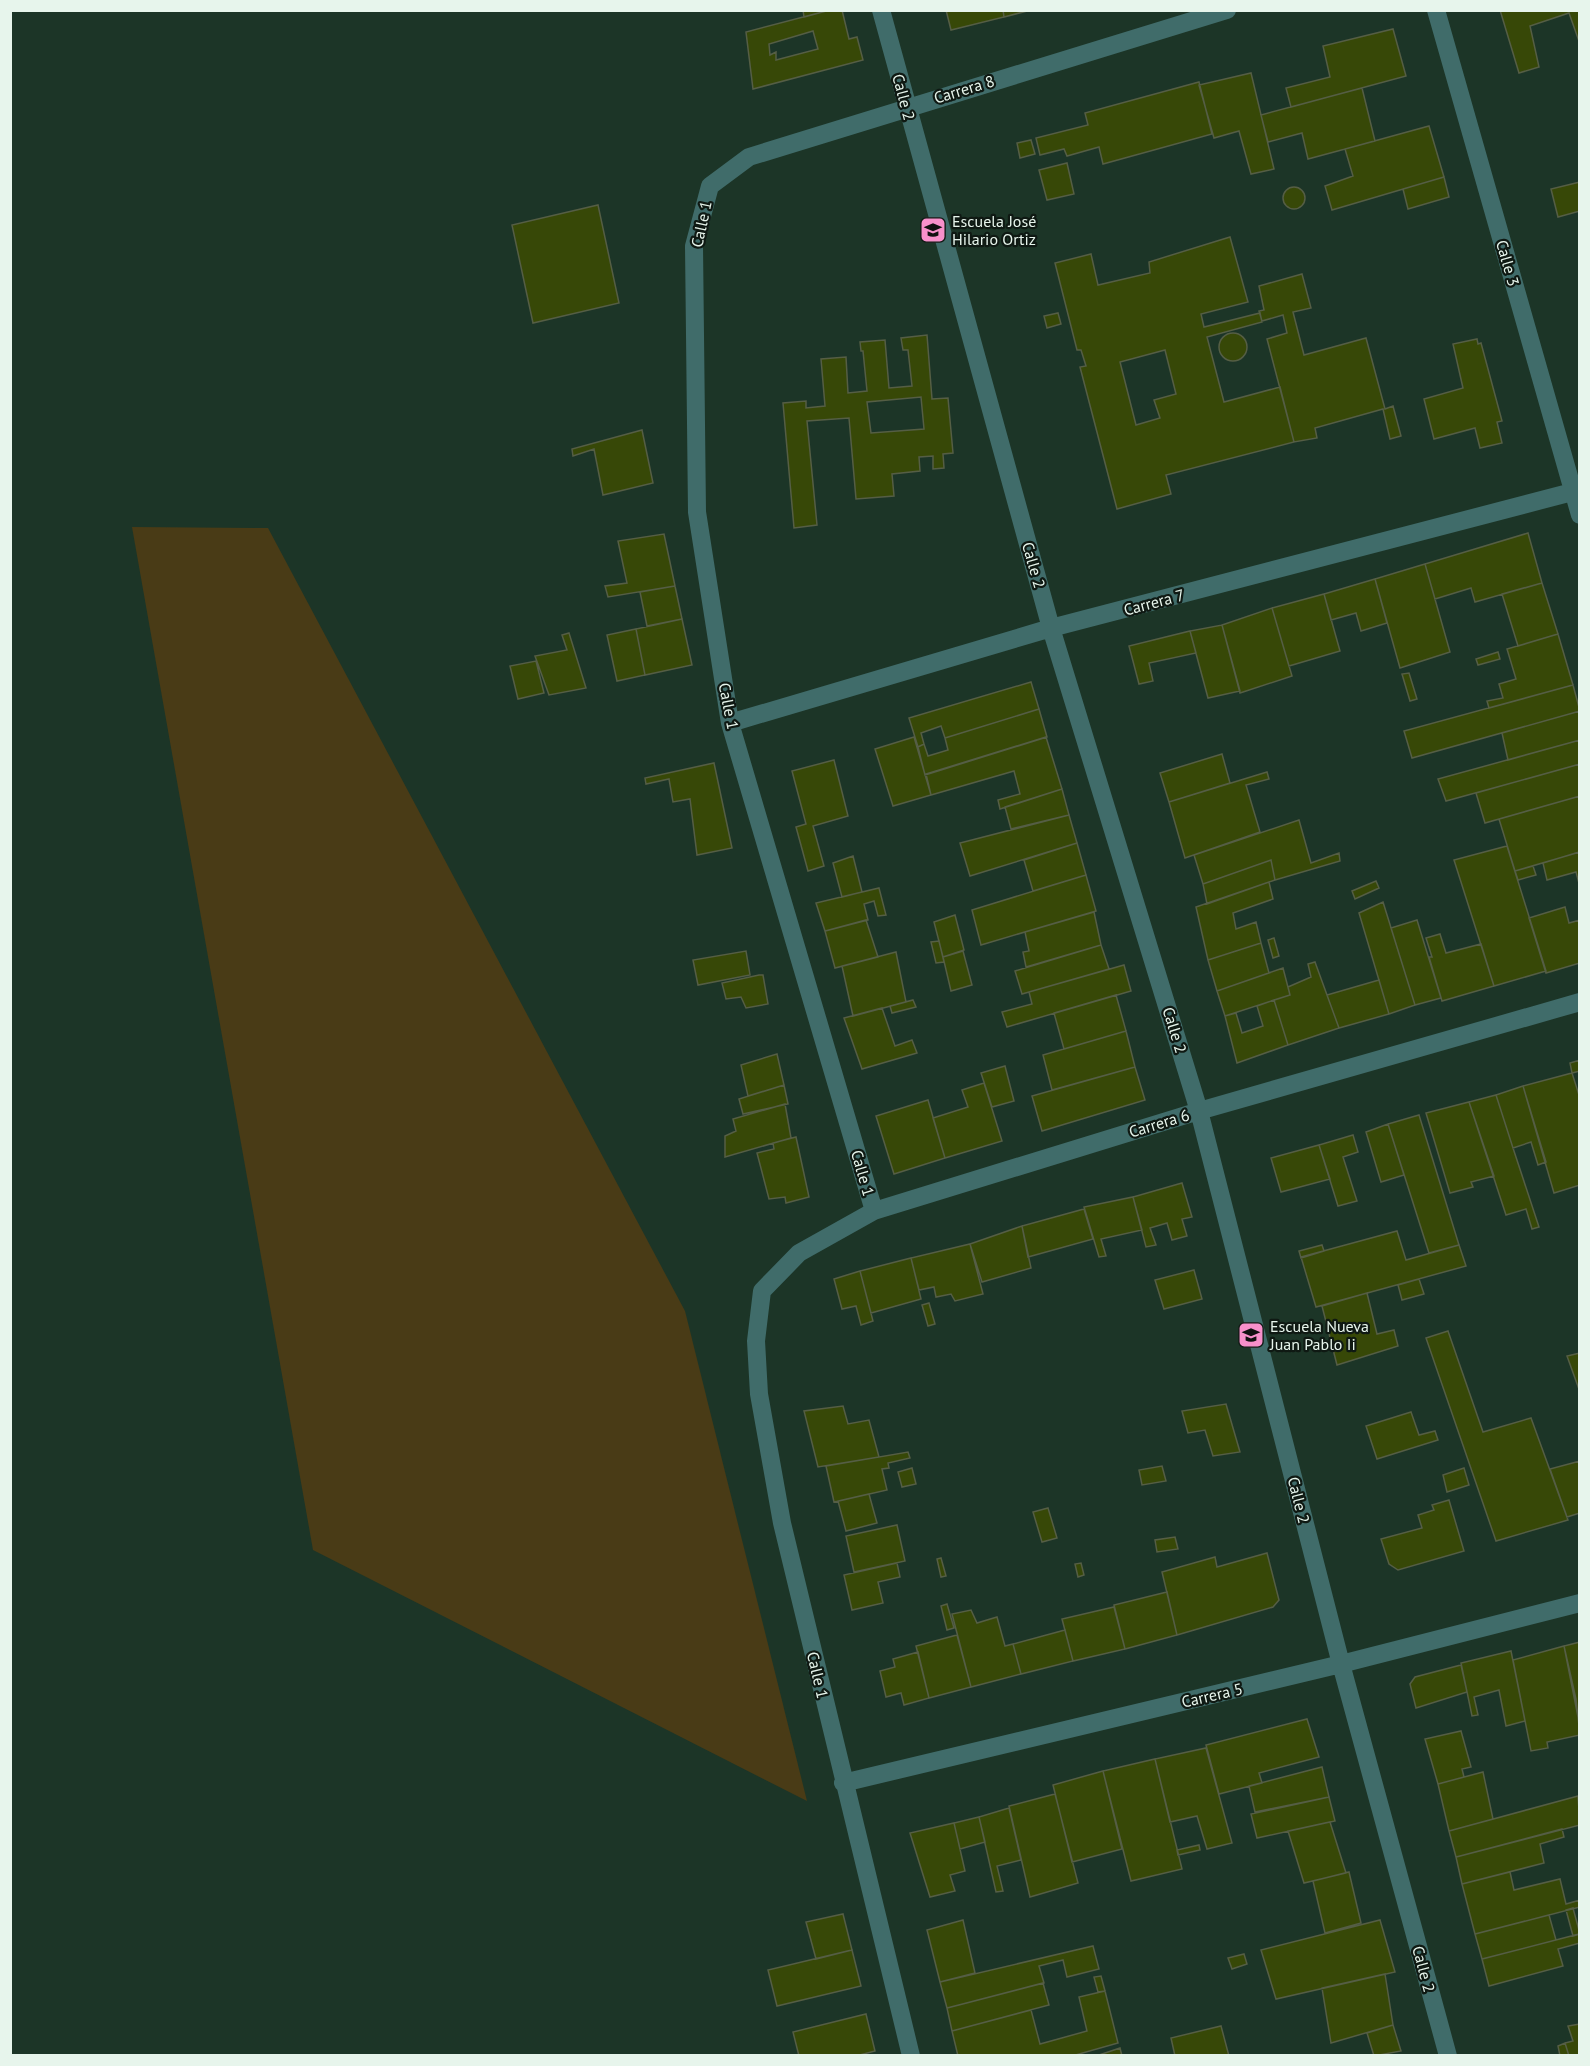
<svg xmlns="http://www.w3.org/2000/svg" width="1590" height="2066" viewBox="0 0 1590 2066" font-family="'PT Sans',sans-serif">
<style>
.green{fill:#493b16}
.building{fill:#374807;stroke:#555e45;stroke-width:1.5;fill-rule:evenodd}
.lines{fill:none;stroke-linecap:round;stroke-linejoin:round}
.street{stroke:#406c6a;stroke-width:18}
.labels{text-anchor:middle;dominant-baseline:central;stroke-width:4.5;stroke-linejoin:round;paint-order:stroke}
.street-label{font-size:16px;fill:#e7f5ec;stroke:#0f1913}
.poi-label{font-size:16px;fill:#e7f5ec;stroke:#0f1913;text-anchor:start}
</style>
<rect width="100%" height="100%" fill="#1c3527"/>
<path class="green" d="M132,527L268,528L685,1311L807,1801L313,1550Z"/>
<path class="building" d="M803,10H830L804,17Z
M830,10H842L849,39L857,37L863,60L753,89L746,32ZM813,31L818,49L776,60V52L770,55L769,44Z
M946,10H1003L1004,17L951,30Z
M1003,10H1031L1004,17Z
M1580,10V44L1569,13L1530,26L1539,67L1519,73L1500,10Z
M1393,29L1406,76L1291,107L1286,88L1330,77L1323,46Z
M1251,73L1274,169L1251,174L1239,131L1214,138L1199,85Z
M1199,82L1212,134L1103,164L1099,147L1067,156L1064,149L1040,155L1036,138L1088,125L1085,113Z
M1362,88L1375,141L1308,159L1302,133L1268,142L1261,115Z
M1429,126L1444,177L1332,210L1325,186L1353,176L1345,149Z
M1031,140L1035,154L1020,158L1017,143Z
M1067,163L1074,194L1047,200L1039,170Z
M1444,177L1449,197L1408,209L1403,189Z
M1580,182V211L1558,217L1551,189Z
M1283 198a11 11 0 1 1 22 0a11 11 0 1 1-22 0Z
M598,205L619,303L533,323L512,225Z
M1230,237L1248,302L1201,314L1204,327L1260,313L1262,322L1207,337L1224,402L1280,387L1294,442L1166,475L1171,494L1117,509L1080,367L1086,366L1081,350H1077L1055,263L1091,254L1098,285L1150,273L1149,262ZM1165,350L1176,394L1154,400L1160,418L1136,425L1120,362Z
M1302,274L1311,308L1293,312L1304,355L1366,338L1385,409L1393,406L1401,436L1390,439L1383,409L1315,428L1317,438L1294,442L1267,339L1287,333L1283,315L1262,321L1259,311L1264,310L1259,286Z
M1058,313L1061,324L1047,328L1044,316Z
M1219 347a14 14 0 1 1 28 0a14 14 0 1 1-28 0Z
M927,335L932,399L948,398L953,453L943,454L944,468L933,469V456L919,457L920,471L892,474L894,496L856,499L849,418L807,421L817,525L794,528L783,403L806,401V408L825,406L821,359L846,357L848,393L867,391L863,351H861L860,342L885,340L889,388L912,386L908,350H903L901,338ZM921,397L924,429L871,433L867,402Z
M1477,339L1478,344L1481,343L1502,421L1497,422L1502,443L1480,448L1475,428L1434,439L1424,399L1463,388L1453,344Z
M642,430L653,483L603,495L594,449L573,456L572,449Z
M1528,533L1542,583L1475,602L1471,588L1435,599L1425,564Z
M664,534L675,586L608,597L605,586L627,583L618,541Z
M1425,564L1450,652L1400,668L1375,579Z
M1375,579L1387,623L1361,631L1356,613L1331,620L1324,594Z
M1542,583L1558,634L1518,646L1502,594Z
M675,586L682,619L647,626L640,592Z
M1324,594L1340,651L1289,666L1272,608Z
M1272,608L1292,676L1240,693L1222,625Z
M682,619L692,665L645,675L636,629Z
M1222,625L1240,691L1208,698L1190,631Z
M636,629L645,675L617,681L607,635Z
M1190,631L1196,653L1149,663L1153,681L1139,684L1129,646Z
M569,633L586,688L549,695L535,656L567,650L562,635Z
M1558,634L1573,685L1489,708L1487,701L1503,698L1499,684L1516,679L1507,649Z
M1498,652L1500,659L1478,665L1476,659Z
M536,661L544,693L518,699L510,666Z
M1409,673L1417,699L1410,701L1402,674Z
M1031,682L1039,709L945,738L941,726L921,733L924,744L918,747L909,718Z
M1573,685L1580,711L1412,758L1404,731Z
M1039,709L1047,737L925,775L918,747L924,744L928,756L948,750L945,738Z
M1580,711V740L1508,760L1502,733Z
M914,737L931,795L893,806L875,749Z
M1046,737L1062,789L1000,809L998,800L1020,794L1014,771L931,795L926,774Z
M1580,740V764L1446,801L1438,779Z
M1222,754L1230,783L1169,802L1160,773Z
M834,760L848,816L813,826L824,866L808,871L796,827L806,824L792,771Z
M714,763L732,848L697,855L690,799L673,802L669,779L646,784L645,778Z
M1580,764V796L1485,823L1476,793Z
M1267,772L1269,779L1246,785L1260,832L1185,858L1169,802Z
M1062,789L1069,815L1011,829L1005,807Z
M1580,796V852L1515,871L1499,819Z
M1069,815L1077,843L970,876L960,843Z
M1299,820L1311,863L1339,853L1340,861L1275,880L1271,860L1203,884L1194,855Z
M1077,843L1086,875L1033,891L1024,860Z
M1507,846L1546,971L1494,986L1454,860Z
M1579,852L1580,887L1576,872L1547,880L1543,863Z
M853,856L862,892L842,897L833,863Z
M1271,860L1275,880L1207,904L1203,884Z
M1533,866L1536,875L1518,880L1515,871Z
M1086,875L1096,911L981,945L972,910Z
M1376,881L1379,888L1355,899L1352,891Z
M1269,882L1273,899L1233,913L1236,929L1256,922L1261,943L1208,960L1196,907Z
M879,888L886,915L878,916L874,901L864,904L868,920L825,931L816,903Z
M1383,902L1415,1005L1389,1014L1359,913Z
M1565,907L1569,923L1580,920V963L1546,973L1529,918Z
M1094,912L1101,945L1026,967L1023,952L1029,951L1025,932Z
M955,915L964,950L943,957L934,922Z
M866,920L878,957L835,968L825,931Z
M1417,920L1441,998L1415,1005L1391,928Z
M1440,934L1446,953L1481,944L1494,986L1442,1001L1429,957H1432L1426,938Z
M1274,938L1279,956L1273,958L1268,940Z
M939,941L944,962L936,963L931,942Z
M1261,943L1269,973L1217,991L1208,960Z
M1101,945L1109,969L1022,994L1015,971Z
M746,951L750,975L698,985L693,960Z
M963,951L972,985L951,991L943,957Z
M896,952L906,1002L853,1016L842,966Z
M1315,962L1339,1028L1288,1045L1274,1000L1290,995L1288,987L1311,977L1308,964Z
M1124,965L1131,991L1007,1027L1002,1012L1032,1004L1029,992Z
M1283,968L1290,995L1225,1016L1217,991Z
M759,975H763L768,1004L746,1008L741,997L726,999L722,983Z
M1379,980L1389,1014L1339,1028L1327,995Z
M1116,995L1126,1031L1064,1049L1054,1013Z
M913,1000L916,1007L892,1013L890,1006Z
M1274,1000L1288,1045L1237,1063L1225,1016L1236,1013L1242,1033L1263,1026L1257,1006Z
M882,1008L895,1046L912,1040L917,1053L862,1069L844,1018Z
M1126,1031L1135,1067L1052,1090L1043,1055Z
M777,1054L784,1085L748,1096L741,1065Z
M1580,1060V1071L1572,1073L1570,1063Z
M1005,1066L1014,1101L992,1107L981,1073Z
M1135,1067L1145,1100L1042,1131L1032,1096Z
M1572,1073L1580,1098V1185L1554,1193L1523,1086Z
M984,1083L1002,1141L945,1158L933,1118L968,1107L962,1090Z
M784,1085L788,1104L743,1114L739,1099Z
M1523,1086L1546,1162L1538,1165L1531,1142L1513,1148L1496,1095Z
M1496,1095L1513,1148L1539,1227L1532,1229L1526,1209L1506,1215L1469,1102Z
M928,1100L945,1158L894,1174L876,1116Z
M1469,1102L1494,1176L1471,1182L1473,1187L1450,1193L1426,1113Z
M785,1104L791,1138L725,1157V1136L736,1131L733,1119Z
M1419,1115L1459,1245L1429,1253L1388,1124Z
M1388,1124L1404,1175L1381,1182L1366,1132Z
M1353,1135L1358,1152L1343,1157L1357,1201L1338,1206L1319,1145Z
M796,1137L809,1197L786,1203L785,1197L769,1199L757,1153L774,1149L773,1143Z
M1319,1145L1330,1179L1281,1192L1271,1158Z
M1182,1183L1192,1217L1182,1219L1187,1236L1172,1240L1167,1223L1150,1228L1156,1245L1146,1247L1133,1197Z
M1133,1197L1142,1230L1101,1239L1106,1256L1099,1257L1084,1207Z
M1084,1209L1093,1239L1028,1257L1022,1226Z
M1022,1226L1031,1268L982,1282L970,1244Z
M1397,1231L1406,1260L1459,1245L1466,1266L1316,1307L1301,1257Z
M970,1244L983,1294L955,1301L951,1294L936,1297L934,1287L919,1290L911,1258Z
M1322,1245L1324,1251L1301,1258L1299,1251Z
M911,1258L921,1299L871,1313L860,1271Z
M1194,1270L1202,1299L1164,1309L1155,1280Z
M860,1271L873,1321L861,1325L856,1306L842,1309L834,1279Z
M1419,1279L1424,1294L1402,1300L1398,1285Z
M1367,1293L1377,1334L1394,1330L1398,1346L1337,1365L1322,1306Z
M929,1303L935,1324L928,1326L922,1305Z
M1448,1331L1483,1432L1531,1418L1568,1520L1496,1541L1426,1338Z
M1580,1353V1392L1567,1356Z
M1226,1404L1240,1452L1213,1456L1205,1430L1188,1433L1182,1411Z
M843,1406L848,1424L869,1420L879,1457L818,1467L804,1411Z
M1411,1412L1419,1435L1435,1431L1438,1440L1377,1459L1366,1426Z
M908,1452L910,1458L888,1463L889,1468L882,1469L887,1490L834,1502L826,1466Z
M1580,1461V1513L1567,1517L1550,1469Z
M1162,1466L1166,1481L1142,1485L1139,1470Z
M912,1468L916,1484L902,1487L898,1472Z
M1464,1468L1469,1485L1447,1492L1443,1475Z
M869,1494L877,1523L846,1531L838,1501Z
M1449,1500L1464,1551L1398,1570L1389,1564L1381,1539L1422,1528L1418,1515L1434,1510L1432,1505Z
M1048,1508L1057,1538L1042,1542L1033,1512Z
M897,1525L905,1561L854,1572L846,1536Z
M1175,1537L1178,1549L1157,1552L1155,1540Z
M1267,1553L1279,1600L1273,1607L1177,1635L1162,1572L1215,1557L1217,1567Z
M941,1558L946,1576L941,1577L937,1559Z
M897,1563L900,1577L878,1582L883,1603L852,1610L844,1575Z
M1081,1563L1084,1575L1078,1577L1075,1564Z
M1167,1592L1177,1635L1125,1649L1114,1605Z
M947,1604L954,1628L947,1630L941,1606Z
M1114,1607L1125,1649L1073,1661L1062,1619Z
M971,1610L977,1623L997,1617L1005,1646L1013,1644L1021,1674L971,1687L952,1614Z
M1065,1630L1073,1661L1021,1674L1013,1644Z
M957,1635L971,1687L929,1698L916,1646Z
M1580,1642V1727L1564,1646Z
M1564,1646L1576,1699L1580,1735L1547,1742L1548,1748L1531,1751L1513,1660Z
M1511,1651L1525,1721L1506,1726L1499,1690L1474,1697L1478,1715L1472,1716L1461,1663Z
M918,1652L929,1698L904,1705L901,1693L886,1697L880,1671L895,1667L893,1659Z
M1461,1665L1467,1692L1416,1708L1410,1684L1415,1677Z
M1307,1719L1319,1757L1259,1773L1262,1783L1219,1794L1206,1745Z
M1461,1731L1471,1767L1462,1769L1464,1777L1438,1784L1425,1739Z
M1206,1748L1232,1843L1207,1849L1197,1816L1170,1822L1155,1759Z
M1155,1759L1182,1869L1131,1881L1103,1771Z
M1322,1767L1329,1797L1255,1812L1249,1786Z
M1103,1771L1122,1849L1072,1862L1053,1785Z
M1483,1772L1493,1819L1449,1831L1438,1784Z
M1055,1794L1078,1883L1030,1897L1009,1806Z
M1578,1796L1580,1825L1456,1857L1449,1831Z
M1329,1797L1335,1821L1257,1838L1251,1814Z
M1009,1808L1021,1860L997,1866L1003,1891L996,1892L979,1817Z
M979,1817L985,1842L960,1849L954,1823Z
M1330,1822L1346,1873L1304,1883L1288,1831Z
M954,1823L965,1871L950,1875L955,1891L930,1897L910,1833Z
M1562,1829L1564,1837L1540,1844L1544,1863L1462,1884L1456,1857Z
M1199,1845L1200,1850L1178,1855L1177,1850Z
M1349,1872L1361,1923L1325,1933L1313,1881Z
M1510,1872L1514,1890L1560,1879L1566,1904L1580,1900V1907L1475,1934L1462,1884Z
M1573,1908L1580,1934L1573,1936L1566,1910Z
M843,1914L852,1950L816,1959L806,1922Z
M1549,1915L1556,1940L1482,1959L1475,1934Z
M963,1920L975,1973L940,1982L927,1930Z
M1380,1920L1395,1972L1276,1999L1261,1950Z
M1579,1934L1580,1943L1558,1949L1563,1966L1489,1986L1482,1959Z
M1093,1946L1099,1969L1067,1977L1063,1960L1039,1966L1044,1983L947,2008L940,1982Z
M852,1950L861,1986L777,2006L768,1970Z
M1244,1954L1247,1964L1232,1969L1228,1958Z
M1385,1974L1393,2025L1331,2043L1322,1988Z
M1101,1976L1105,1991L1098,1992L1094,1977Z
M1043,1983L1049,2005L952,2031L947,2008Z
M1105,1991L1118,2043L1072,2056H958L952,2031L1031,2010L1040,2044L1087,2031L1079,1997Z
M866,2014L875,2051L856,2056H799L793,2032Z
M1580,2024V2056H1569L1565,2043L1573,2041L1568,2026Z
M1393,2025L1401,2051L1374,2056L1367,2033Z
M1221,2026L1229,2056H1175L1171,2038Z
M1565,2043L1569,2056H1560L1558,2046Z
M1120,2048L1122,2056H1096Z"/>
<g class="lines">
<path class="street" d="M881,10L1051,628L1199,1111L1341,1664L1448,2056
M1436,10L1580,515
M730,723L1051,628L1580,490
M874,1211L730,723L697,512L694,246L710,186L749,157L1227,10
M843,1783L1341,1664L1580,1603
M911,2056L782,1523L759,1394L756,1341L762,1291L799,1253L874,1211L1199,1111L1580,1002"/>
</g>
<defs>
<g id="school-square" transform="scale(1.35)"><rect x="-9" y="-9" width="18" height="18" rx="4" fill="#f890cb" stroke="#0f1913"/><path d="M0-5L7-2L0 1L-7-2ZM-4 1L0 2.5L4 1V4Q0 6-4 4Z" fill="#111"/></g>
</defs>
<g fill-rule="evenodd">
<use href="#school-square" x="933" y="230"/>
<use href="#school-square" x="1251" y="1335"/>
</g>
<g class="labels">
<g class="street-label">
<text transform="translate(964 89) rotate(-17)">Carrera 8</text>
<text transform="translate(904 97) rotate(75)">Calle 2</text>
<text transform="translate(701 224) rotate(-78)">Calle 1</text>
<text transform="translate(1508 263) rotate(74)">Calle 3</text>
<text transform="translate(1034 565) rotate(74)">Calle 2</text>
<text transform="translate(1154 602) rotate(-15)">Carrera 7</text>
<text transform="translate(729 706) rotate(79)">Calle 1</text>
<text transform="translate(1175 1030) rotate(73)">Calle 2</text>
<text transform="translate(1159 1123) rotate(-17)">Carrera 6</text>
<text transform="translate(863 1173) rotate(74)">Calle 1</text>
<text transform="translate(1299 1500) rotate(76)">Calle 2</text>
<text transform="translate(818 1675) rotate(77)">Calle 1</text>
<text transform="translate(1212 1695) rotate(-13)">Carrera 5</text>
<text transform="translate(1424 1969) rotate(75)">Calle 2</text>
</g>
<g class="poi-label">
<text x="952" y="221">Escuela José<tspan x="952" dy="18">Hilario Ortiz</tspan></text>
<text x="1270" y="1326">Escuela Nueva<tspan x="1270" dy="18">Juan Pablo Ii</tspan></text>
</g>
</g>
<rect width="1590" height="2066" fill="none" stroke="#e7f5ec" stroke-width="24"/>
</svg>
